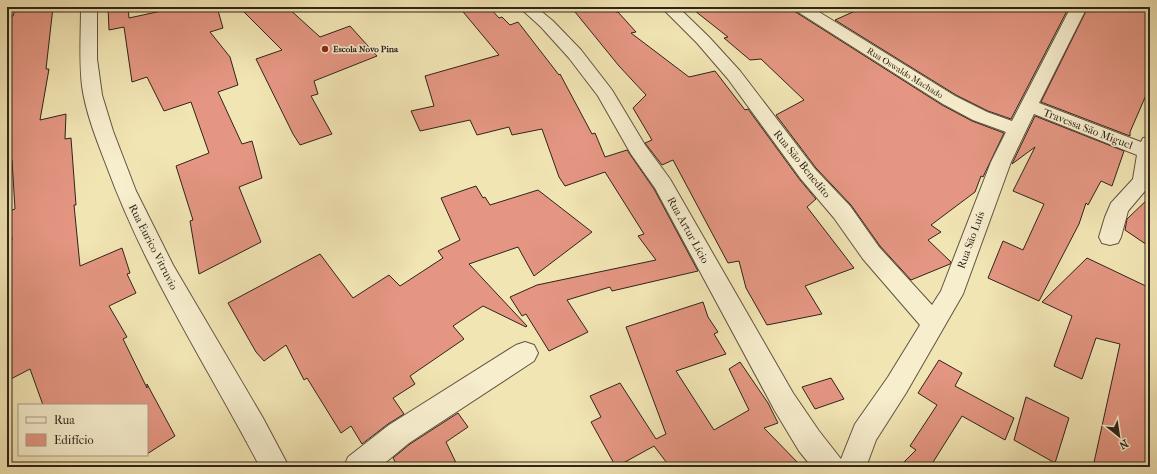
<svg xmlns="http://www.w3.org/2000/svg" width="1157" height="474" viewBox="0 0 1157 474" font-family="'IM FELL French Canon',serif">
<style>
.building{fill:#e49682;stroke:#2f241a}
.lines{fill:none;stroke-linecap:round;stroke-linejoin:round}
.minor-casing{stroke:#605440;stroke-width:2}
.minor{fill:#f7eece;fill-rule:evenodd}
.poi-dot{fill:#8f2418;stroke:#f7eece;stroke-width:1.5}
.labels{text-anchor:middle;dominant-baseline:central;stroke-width:3;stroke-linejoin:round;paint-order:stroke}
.far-poi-label{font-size:9px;font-weight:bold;fill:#2f241a;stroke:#f7eece;text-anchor:start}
.far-street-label{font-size:9px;fill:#2f241a;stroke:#f7eece}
.street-label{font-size:11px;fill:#2f241a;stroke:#f7eece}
</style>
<rect width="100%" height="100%" fill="#f2e5b4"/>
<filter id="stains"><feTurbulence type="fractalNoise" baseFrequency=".005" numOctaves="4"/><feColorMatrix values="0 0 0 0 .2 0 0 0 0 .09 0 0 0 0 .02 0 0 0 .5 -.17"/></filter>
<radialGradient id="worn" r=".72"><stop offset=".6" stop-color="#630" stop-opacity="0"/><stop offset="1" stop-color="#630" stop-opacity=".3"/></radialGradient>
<path class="building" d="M16,7H53L46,69H49L40,120L66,114L65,139L71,138L76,205H74L80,266L122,248L130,273L127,274L136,293L109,306L127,337L123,339L147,388V384L175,436L147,454V405H43L30,369L7,381V355L10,353L7,337V242L12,240L9,211L15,209L12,160L8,161L7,17L13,16Z
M108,7H128L129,18L180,7H217L223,28L210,32L230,57L238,85L218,92L242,144L252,141L262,178L239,187L261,242L199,274L190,221L193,220L176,166L209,153L191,102L164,111L147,77L132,82L124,27L109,30Z
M239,7H287L320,37L350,26L377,56L314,81L318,94L311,96L332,134L300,145L293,134L256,59L282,50Z
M459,7H489L499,18L502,17L510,25L518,22L559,75L560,74L592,134L595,133L605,157L627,150L654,189L698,271L612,291L610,287L567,300L588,332L549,351L526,314L522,316L510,297L537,285L656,260L638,236L644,234L605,172L565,186L559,177L542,129L512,135L509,127L477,135L470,120L420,131L411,111L434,106L425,76L499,55Z
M571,7H609L616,12H618L636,32L631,33L689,77L715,71L745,110L748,109L800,180L816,199L807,207L854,268L805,286L822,314L767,325L746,288L739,261L728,263L673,160L662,165L645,143L652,140L633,108L646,95L619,66Z
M690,7H790L794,11L942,105L972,121L1004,133L983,177L981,176L975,192L931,225L941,232L928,240L951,262L950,264L911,280L880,246L851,205L816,168L776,115L804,100L761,59L750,60L724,38L728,37Z
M864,7H1069L1011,119L988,111L956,95L835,20Z
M1088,7H1150V86L1130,132V136L1041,102Z
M1035,116L1124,151L1112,186L1101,181L1088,205L1086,203L1079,224L1039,301L988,278L1003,241L1023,250L1044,204L1013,191L1035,147L1012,164Z
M476,186L483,198L485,197L490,205L538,190L592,232L534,276L518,247L469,264L527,326L526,327L483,306L453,326L464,339L410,376L415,384L393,398L404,414L388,424L362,444L351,426L341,433L307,378L304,380L286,345L264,361L256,352L228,303L320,254L353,298L389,275L400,286L443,258L438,251L460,240L441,198Z
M1150,197V247L1125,230L1127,219Z
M1087,258L1150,288V467H1093L1120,344L1096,338L1082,379L1054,366L1072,316L1042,302Z
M703,302L708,317L718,332L714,334L726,354L676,371L714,430L749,410L729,369L740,362L768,403L778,423L764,428L802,467H670L654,446L616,467L591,422L601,417L590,396L620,383L656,439L666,434L626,327Z
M939,360L962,373L955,386L1014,418L1005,440L962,416L930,467H899L916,450L910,446L937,405L918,393Z
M831,378L844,399L815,409L802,387Z
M1026,397L1069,418L1055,463L1014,440Z
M458,413L468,427L446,442L458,467H398L393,458L410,444Z"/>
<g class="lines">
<g class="minor-casing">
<path id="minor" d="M81,7H97V59L102,95L113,131L136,191L173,265L263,418L289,467H260C208,368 146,273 107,167C97,141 86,114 82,86C79,60 81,33 81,7Z
M519,7H536L553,21L581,50L612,90L645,145L670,179L793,393L819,431L841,459L855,424L888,377L920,325L863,259L834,218L801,179L728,79L697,43L661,7H678L709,37L740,71L815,169L850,206L879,247L932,305L941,291L991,162L1006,132L973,120L943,104L795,10L792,7H811L955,96L987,112L1012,121L1071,7H1087L1039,103L1141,142L1143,138L1150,137V185L1128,211L1121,237L1118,243L1110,245L1102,243L1099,237L1105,217L1111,203L1133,179L1137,155L1034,114L1011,162L963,294L906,393L876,440L866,467H812L799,451L775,411L655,188L631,154L598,96L569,58L541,27Z
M525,342L534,345L538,353L534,361L409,443L380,467H344L348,457L389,425L516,345Z"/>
</g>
<use href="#minor" class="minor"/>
</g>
<circle class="poi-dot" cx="325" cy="49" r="4"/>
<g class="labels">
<g class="far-poi-label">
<text x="333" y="49">Escola Novo Pina</text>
</g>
<g class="far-street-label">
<text transform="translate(905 73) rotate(32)">Rua Oswaldo Machado</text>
</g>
<g class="street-label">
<text transform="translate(1088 129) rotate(21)">Travessa São Miguel</text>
<text transform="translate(802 164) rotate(51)">Rua São Benedito</text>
<text transform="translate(688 230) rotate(61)">Rua Artur Lício</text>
<text transform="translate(971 240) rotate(-70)">Rua São Luís</text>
<text transform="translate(153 247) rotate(63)">Rua Eurico Vitruvio</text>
</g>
</g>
<rect width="1157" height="474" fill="none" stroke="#f2e5b4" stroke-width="24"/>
<rect x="8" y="8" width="1141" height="458" fill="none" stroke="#2f241a" stroke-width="2"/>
<rect x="12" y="12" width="1133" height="450" fill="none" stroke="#2f241a"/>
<rect x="18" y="404" width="130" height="52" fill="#f7eece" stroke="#a79d86"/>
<rect x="26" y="417" width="20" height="6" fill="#f7eece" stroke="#a79d86"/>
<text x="54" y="424" font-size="12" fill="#2f241a">Rua</text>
<rect x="26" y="434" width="20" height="12" fill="#e49682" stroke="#a79d86"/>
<text x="54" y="444" font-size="12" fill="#2f241a">Edifício</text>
<g transform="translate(1119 436) rotate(150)" stroke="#f7eece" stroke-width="3" paint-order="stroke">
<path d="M0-3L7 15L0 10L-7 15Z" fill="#2f241a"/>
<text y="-6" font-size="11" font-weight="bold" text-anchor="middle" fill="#2f241a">N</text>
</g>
<rect width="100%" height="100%" filter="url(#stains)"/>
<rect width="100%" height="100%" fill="url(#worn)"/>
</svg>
